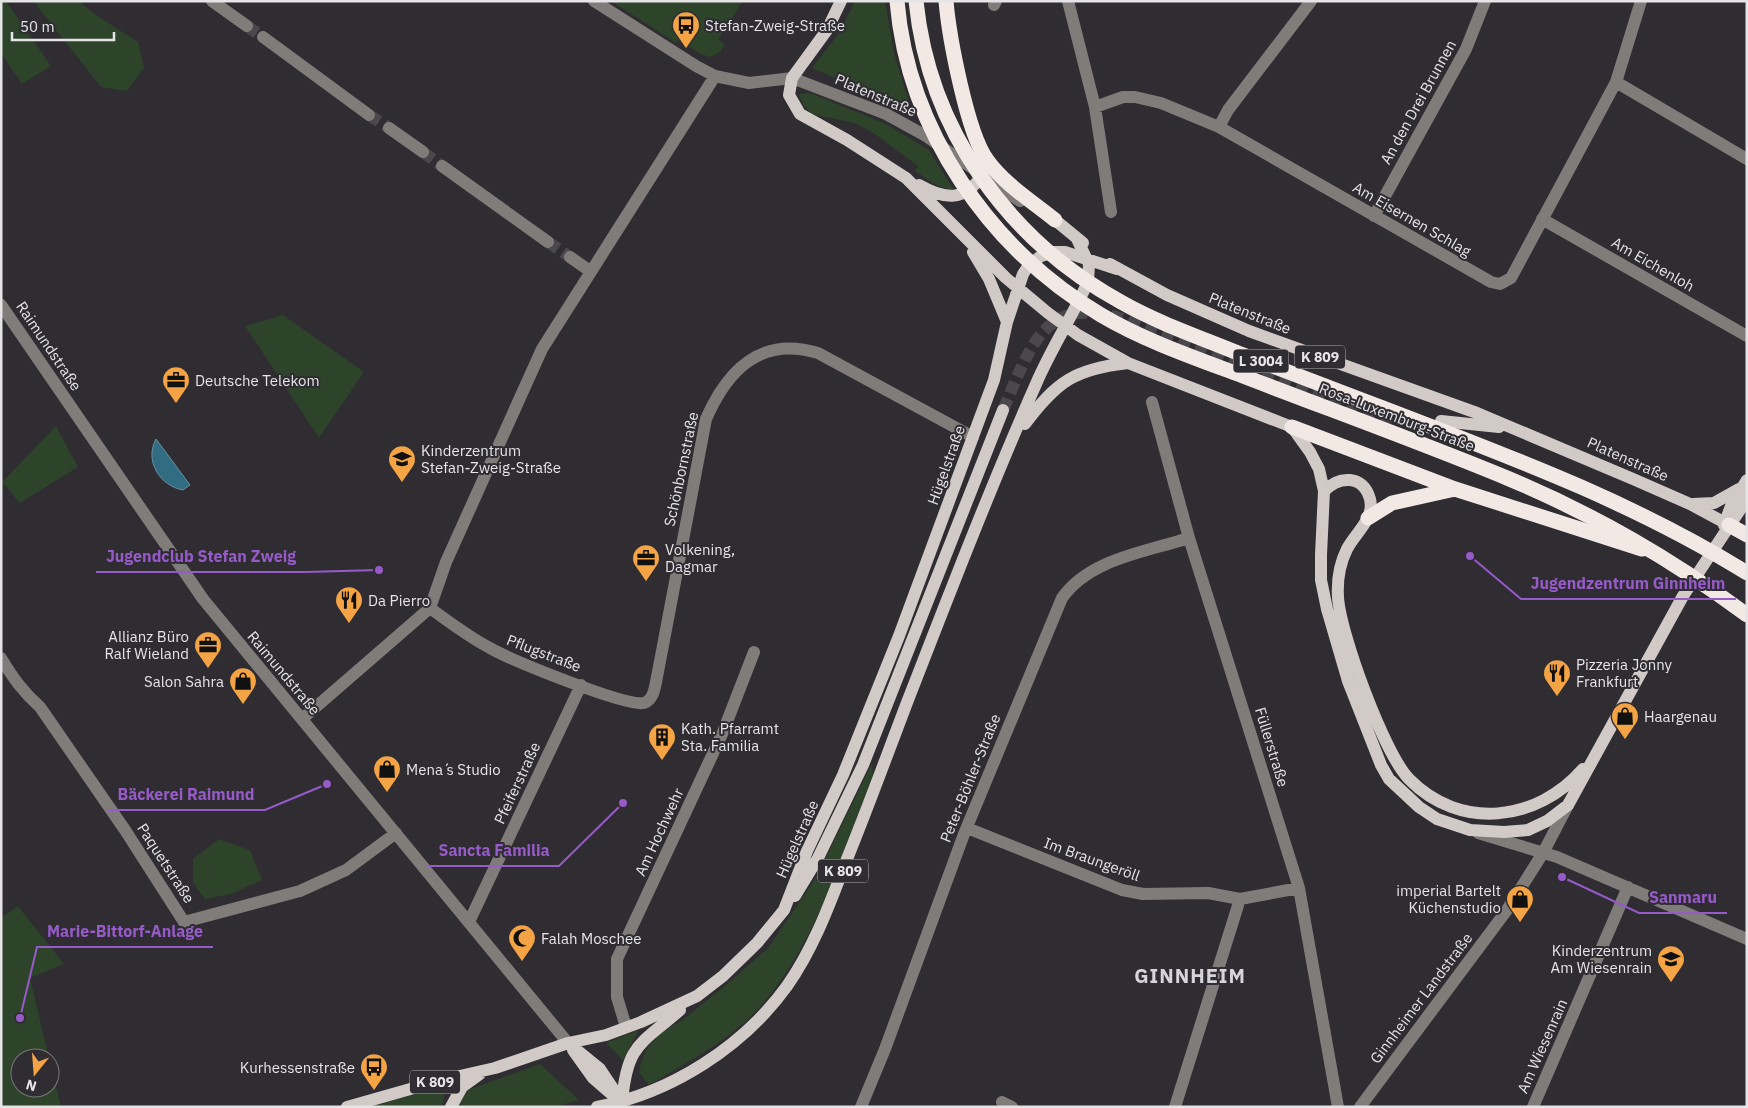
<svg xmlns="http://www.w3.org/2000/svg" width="1748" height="1108" viewBox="0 0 1748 1108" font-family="'IBM Plex Sans',sans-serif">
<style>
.green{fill:#2d432a}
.water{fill:#326c83;stroke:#6890a1}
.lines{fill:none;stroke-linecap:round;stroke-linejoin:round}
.minor-tunnel{stroke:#4a484d;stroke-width:12;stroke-dasharray:12 6;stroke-linecap:butt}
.major-tunnel{stroke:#4a484d;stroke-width:12;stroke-dasharray:12 6;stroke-linecap:butt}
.minor{stroke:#7f7c7a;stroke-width:12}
.major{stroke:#d1cac7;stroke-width:12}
.highway{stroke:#f2e9e5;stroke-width:15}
.highway-bridge{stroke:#f2e9e5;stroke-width:15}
.labels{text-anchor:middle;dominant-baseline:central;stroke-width:4;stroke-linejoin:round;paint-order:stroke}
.shield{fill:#2f2c32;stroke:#aeadb1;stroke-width:1}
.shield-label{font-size:14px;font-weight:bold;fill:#e5e4e7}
.poi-label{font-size:15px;fill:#e5e4e7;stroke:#2f2c32;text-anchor:start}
.street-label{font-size:15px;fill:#e5e4e7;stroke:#2f2c32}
.district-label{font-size:20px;font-weight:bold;letter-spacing:1px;fill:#d7d4dc;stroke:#2f2c32}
.leader{fill:none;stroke:#965ac9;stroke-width:2}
.callout-dot{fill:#965ac9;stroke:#2f2c32;stroke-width:2}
.callout-label{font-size:16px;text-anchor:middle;font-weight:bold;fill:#965ac9;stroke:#2f2c32;stroke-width:4;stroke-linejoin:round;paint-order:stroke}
</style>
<rect width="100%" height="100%" fill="#2f2c32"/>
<path class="green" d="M1,1H6L51,66L22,84L1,53Z
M33,1H79L96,15L138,42L144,68L127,91L101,87Z
M611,1H743L718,40L725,44L720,52L710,57L700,54L679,39L676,43Z
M855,1H885L894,53L912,112L812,68L839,33Z
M810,93L886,124L929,150L954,190C938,188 928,180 915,171L918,166L872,132L854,123L812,114L803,105L799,94Z
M283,315L364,372L319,438L245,326Z
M56,426L78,467L20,503L2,482Z
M872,763L873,774C843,852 816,946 758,1009C729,1041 686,1063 649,1085L639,1072L642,1059L648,1047L663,1031L684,1019L720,990L768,948L817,876Z
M219,839L250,850L262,880L231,894L205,899L193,883V859Z
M18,906L64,964L30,978L49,1058H20V1088H50V1062L61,1107H1V918Z
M639,1030L623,1060L606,1043Z
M540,1064L579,1100L554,1107H458L468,1090Z
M449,1085L445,1093L442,1107H370Z"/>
<path class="water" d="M156,439L190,485L183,490C160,486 144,461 156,439Z"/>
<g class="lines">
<path class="minor-tunnel" d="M247,26L263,37
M369,115L389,128
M423,152L442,166
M548,242L570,257"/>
<path class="major-tunnel" d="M1003,410C1032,343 1046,290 1131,322L1359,411L1400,419"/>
<path class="minor" d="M212,1L247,26
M594,1L696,66L715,76L749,83L792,78L886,114L926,136L1020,201
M1068,1L1095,107L1111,212
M994,5L996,1
M263,37L369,115
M1616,82L1747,159
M1095,107L1123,97H1135L1161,103L1219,127L1491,282L1500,284L1511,278L1616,82L1641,1
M1219,127L1228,110L1311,1
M389,128L423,152
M442,166L548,242
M1374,216L1466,49L1485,1
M1542,219L1747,336
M570,257L590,271
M1,305L203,599L568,1043
M1152,402L1189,538L1299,888L1338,1107
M430,608C449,622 469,637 490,648C511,660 626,707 644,703C654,700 655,686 657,677L706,419C728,369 761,336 818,353L973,437
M1,658C13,678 23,692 40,707L125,830L184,922L300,891L346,870L396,833
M302,719L430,608L446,562L542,349L715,76
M967,828L1122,890L1143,894L1208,893L1240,899
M1478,833L1557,857L1747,939
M469,922L581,685
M626,1027L617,997V959L723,732L754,652
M1002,1102L1012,1107
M861,1107L885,1049L964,834L1062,598C1089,559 1146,552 1189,538
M1175,1107L1240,899L1299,888
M1360,1107L1507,910L1543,853L1568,805
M1533,1107L1628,887"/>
<path class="major" d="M841,1L827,30L792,78L789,95L800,114L847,140L906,178L1006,278L1048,313L1078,335L1128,363L1292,427L1310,452L1319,469L1324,491L1321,555V580L1327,609L1348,681L1381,765L1389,779L1419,807L1437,819L1470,830L1504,832L1528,830L1547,821L1568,805L1683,596L1747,499
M919,185C945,200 965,202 983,174
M1055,220L1083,243
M973,252L989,279L1007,322
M1110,264L1167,295L1249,331L1477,413L1633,479L1690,504L1729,525
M1441,421L1499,427
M1025,424C1057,381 1075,369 1128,363
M1324,491C1339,476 1363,474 1370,499C1375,519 1355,533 1347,549C1340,563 1337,581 1338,597C1340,633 1384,753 1409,779C1460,831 1537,822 1583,769
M1693,504L1714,503L1739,489
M1724,525L1731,506L1747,480
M795,896L818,858L863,765L1003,410
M568,1043L600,1069L622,1102
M573,1050L593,1078L616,1098
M622,1102C627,1044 640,1045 680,1010
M347,1107L442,1080L495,1068L568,1043L606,1035L641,1022L697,996L723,976L757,943L784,910L807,851L843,775L899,636L994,380L1007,322L1023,274L1029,265L1041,256L1054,252H1065L1117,269
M451,1107L462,1087L480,1074
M597,1107C671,1093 743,1047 787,986C813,949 829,906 845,864C867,810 887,755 908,700C949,595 990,488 1036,384C1051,349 1072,317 1088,282L1089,264L1077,239"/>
<path class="highway" d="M946,1C949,36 967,133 987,160C1004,184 1033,202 1055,220
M1292,427L1455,489L1642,549
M1368,518L1392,503L1455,489
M1729,525L1747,535"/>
<path class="highway-bridge" d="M897,1C908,131 990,249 1101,315C1145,341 1195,358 1243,376C1331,410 1420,442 1507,478C1595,515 1670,558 1747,615
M916,1C929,130 1008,240 1121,302C1158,323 1199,337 1238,353C1287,371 1335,390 1383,408C1508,456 1633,502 1747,573"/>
</g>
<defs>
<g id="bus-pin" transform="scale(1.4375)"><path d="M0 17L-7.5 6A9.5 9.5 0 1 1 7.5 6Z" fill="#f4a444" stroke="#2f2c32"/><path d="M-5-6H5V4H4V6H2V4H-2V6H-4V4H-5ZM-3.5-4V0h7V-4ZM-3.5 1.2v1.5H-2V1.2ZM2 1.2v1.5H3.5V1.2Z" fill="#111"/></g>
<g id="office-pin" transform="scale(1.4375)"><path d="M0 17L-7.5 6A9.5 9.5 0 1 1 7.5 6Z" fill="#f4a444" stroke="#2f2c32"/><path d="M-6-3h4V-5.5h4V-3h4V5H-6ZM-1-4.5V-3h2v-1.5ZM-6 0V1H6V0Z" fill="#111"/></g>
<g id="school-pin" transform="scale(1.4375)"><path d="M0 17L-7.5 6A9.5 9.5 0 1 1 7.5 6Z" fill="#f4a444" stroke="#2f2c32"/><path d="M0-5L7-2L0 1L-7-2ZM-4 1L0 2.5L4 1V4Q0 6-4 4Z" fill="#111"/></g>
<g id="restaurant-pin" transform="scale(1.4375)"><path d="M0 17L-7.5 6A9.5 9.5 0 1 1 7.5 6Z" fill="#f4a444" stroke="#2f2c32"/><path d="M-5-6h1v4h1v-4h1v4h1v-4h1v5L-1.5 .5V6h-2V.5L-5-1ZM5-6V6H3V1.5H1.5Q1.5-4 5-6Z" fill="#111"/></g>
<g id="shop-pin" transform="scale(1.4375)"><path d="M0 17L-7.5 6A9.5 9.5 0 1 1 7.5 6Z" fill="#f4a444" stroke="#2f2c32"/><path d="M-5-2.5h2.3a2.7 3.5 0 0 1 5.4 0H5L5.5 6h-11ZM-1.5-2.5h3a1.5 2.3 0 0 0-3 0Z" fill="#111"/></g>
<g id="building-pin" transform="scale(1.4375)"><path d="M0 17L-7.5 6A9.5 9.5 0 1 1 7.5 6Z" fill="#f4a444" stroke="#2f2c32"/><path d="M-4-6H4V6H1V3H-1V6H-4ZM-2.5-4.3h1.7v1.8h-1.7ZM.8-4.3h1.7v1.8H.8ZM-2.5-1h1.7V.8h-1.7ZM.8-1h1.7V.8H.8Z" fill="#111"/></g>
<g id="mosque-pin" transform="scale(1.4375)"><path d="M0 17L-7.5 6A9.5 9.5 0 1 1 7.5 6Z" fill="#f4a444" stroke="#2f2c32"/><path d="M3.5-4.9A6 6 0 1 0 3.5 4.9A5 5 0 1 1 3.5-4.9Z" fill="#111"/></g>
</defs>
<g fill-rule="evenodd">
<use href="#bus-pin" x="686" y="25"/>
<use href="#office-pin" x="176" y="380"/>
<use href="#school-pin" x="402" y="459"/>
<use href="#office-pin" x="646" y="558"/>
<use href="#restaurant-pin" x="349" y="600"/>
<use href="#office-pin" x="208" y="645"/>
<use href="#restaurant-pin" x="1557" y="673"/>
<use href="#shop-pin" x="243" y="681"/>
<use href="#shop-pin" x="1625" y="716"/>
<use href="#building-pin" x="662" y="737"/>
<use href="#shop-pin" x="387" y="769"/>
<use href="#shop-pin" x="1520" y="899"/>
<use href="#mosque-pin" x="522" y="938"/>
<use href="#school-pin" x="1671" y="959"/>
<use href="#bus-pin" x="374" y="1067"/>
</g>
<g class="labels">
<g class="shield">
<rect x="1295" y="345.5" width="50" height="23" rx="4"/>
<rect x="1233.5" y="349.5" width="55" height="23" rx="4"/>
<rect x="818" y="859.5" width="50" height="23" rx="4"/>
<rect x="410" y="1070.5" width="50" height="23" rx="4"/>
</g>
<g class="shield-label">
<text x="1320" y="357">K 809</text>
<text x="1261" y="361">L 3004</text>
<text x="843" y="871">K 809</text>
<text x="435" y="1082">K 809</text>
</g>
<g class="poi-label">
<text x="705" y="25">Stefan-Zweig-Straße</text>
<text x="195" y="380">Deutsche Telekom</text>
<text x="421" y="450">Kinderzentrum<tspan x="421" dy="17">Stefan-Zweig-Straße</tspan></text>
<text x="665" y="549">Volkening,<tspan x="665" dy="17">Dagmar</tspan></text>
<text x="368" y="600">Da Pierro</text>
<text x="189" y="636" text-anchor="end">Allianz Büro<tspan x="189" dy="17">Ralf Wieland</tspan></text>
<text x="1576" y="664">Pizzeria Jonny<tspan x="1576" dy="17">Frankfurt</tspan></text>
<text x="224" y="681" text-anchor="end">Salon Sahra</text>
<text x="1644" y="716">Haargenau</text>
<text x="681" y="728">Kath. Pfarramt<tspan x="681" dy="17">Sta. Familia</tspan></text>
<text x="406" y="769">Mena ́s Studio</text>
<text x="1501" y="890" text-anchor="end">imperial Bartelt<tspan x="1501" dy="17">Küchenstudio</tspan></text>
<text x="541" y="938">Falah Moschee</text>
<text x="1652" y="950" text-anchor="end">Kinderzentrum<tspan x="1652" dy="17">Am Wiesenrain</tspan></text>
<text x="355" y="1067" text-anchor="end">Kurhessenstraße</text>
</g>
<g class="street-label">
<text transform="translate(876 95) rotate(23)">Platenstraße</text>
<text transform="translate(1418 102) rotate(-61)">An den Drei Brunnen</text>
<text transform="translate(1412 219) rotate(30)">Am Eisernen Schlag</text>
<text transform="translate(1653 264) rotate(30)">Am Eichenloh</text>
<text transform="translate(1250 313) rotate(22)">Platenstraße</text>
<text transform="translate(49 346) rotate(56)">Raimundstraße</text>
<text transform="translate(1397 417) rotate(21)">Rosa-Luxemburg-Straße</text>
<text transform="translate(1628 459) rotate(24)">Platenstraße</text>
<text transform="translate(946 465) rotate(-70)">Hügelstraße</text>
<text transform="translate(681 469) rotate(-78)">Schönbornstraße</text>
<text transform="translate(544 653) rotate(21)">Pflugstraße</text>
<text transform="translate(284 673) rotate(50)">Raimundstraße</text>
<text transform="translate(1272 747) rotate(73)">Füllerstraße</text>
<text transform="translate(970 778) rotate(-68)">Peter-Böhler-Straße</text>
<text transform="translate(517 783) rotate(-65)">Pfeiferstraße</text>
<text transform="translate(659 832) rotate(-65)">Am Hochwehr</text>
<text transform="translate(797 839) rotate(-66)">Hügelstraße</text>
<text transform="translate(1092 859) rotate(20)">Im Braungeröll</text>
<text transform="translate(166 863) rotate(57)">Paquetstraße</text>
<text transform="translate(1421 998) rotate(-53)">Ginnheimer Landstraße</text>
<text transform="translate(1542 1046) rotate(-66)">Am Wiesenrain</text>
</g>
<g class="district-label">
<text x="1190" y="975">GINNHEIM</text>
</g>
</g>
<path class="leader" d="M379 570L306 572H96M1470 556L1521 599H1736M327 784L265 810H108M623 803L559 866H428M1562 877L1639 913H1727M20 1018L37 947H213"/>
<g class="callout-dot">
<circle cx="379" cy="570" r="5"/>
<circle cx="1470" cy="556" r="5"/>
<circle cx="327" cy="784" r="5"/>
<circle cx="623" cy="803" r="5"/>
<circle cx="1562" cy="877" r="5"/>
<circle cx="20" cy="1018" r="5"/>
</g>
<g class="callout-label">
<text x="201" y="562">Jugendclub Stefan Zweig</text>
<text x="1628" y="589">Jugendzentrum Ginnheim</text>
<text x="186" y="800">Bäckerei Raimund</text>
<text x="494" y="856">Sancta Familia</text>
<text x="1683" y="903">Sanmaru</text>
<text x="125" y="937">Marie-Bittorf-Anlage</text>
</g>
<rect width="1748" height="1108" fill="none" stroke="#e5e4e7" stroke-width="5"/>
<g transform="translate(35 1073) rotate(197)"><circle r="24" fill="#2f2c32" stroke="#78767a"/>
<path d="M0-4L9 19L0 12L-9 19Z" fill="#f4a444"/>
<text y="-8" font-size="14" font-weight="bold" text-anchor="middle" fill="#e5e4e7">N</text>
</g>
<path d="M12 32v8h102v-8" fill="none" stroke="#e5e4e7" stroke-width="2.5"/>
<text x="20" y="32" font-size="15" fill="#e5e4e7" stroke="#2f2c32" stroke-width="4" paint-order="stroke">50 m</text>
</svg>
